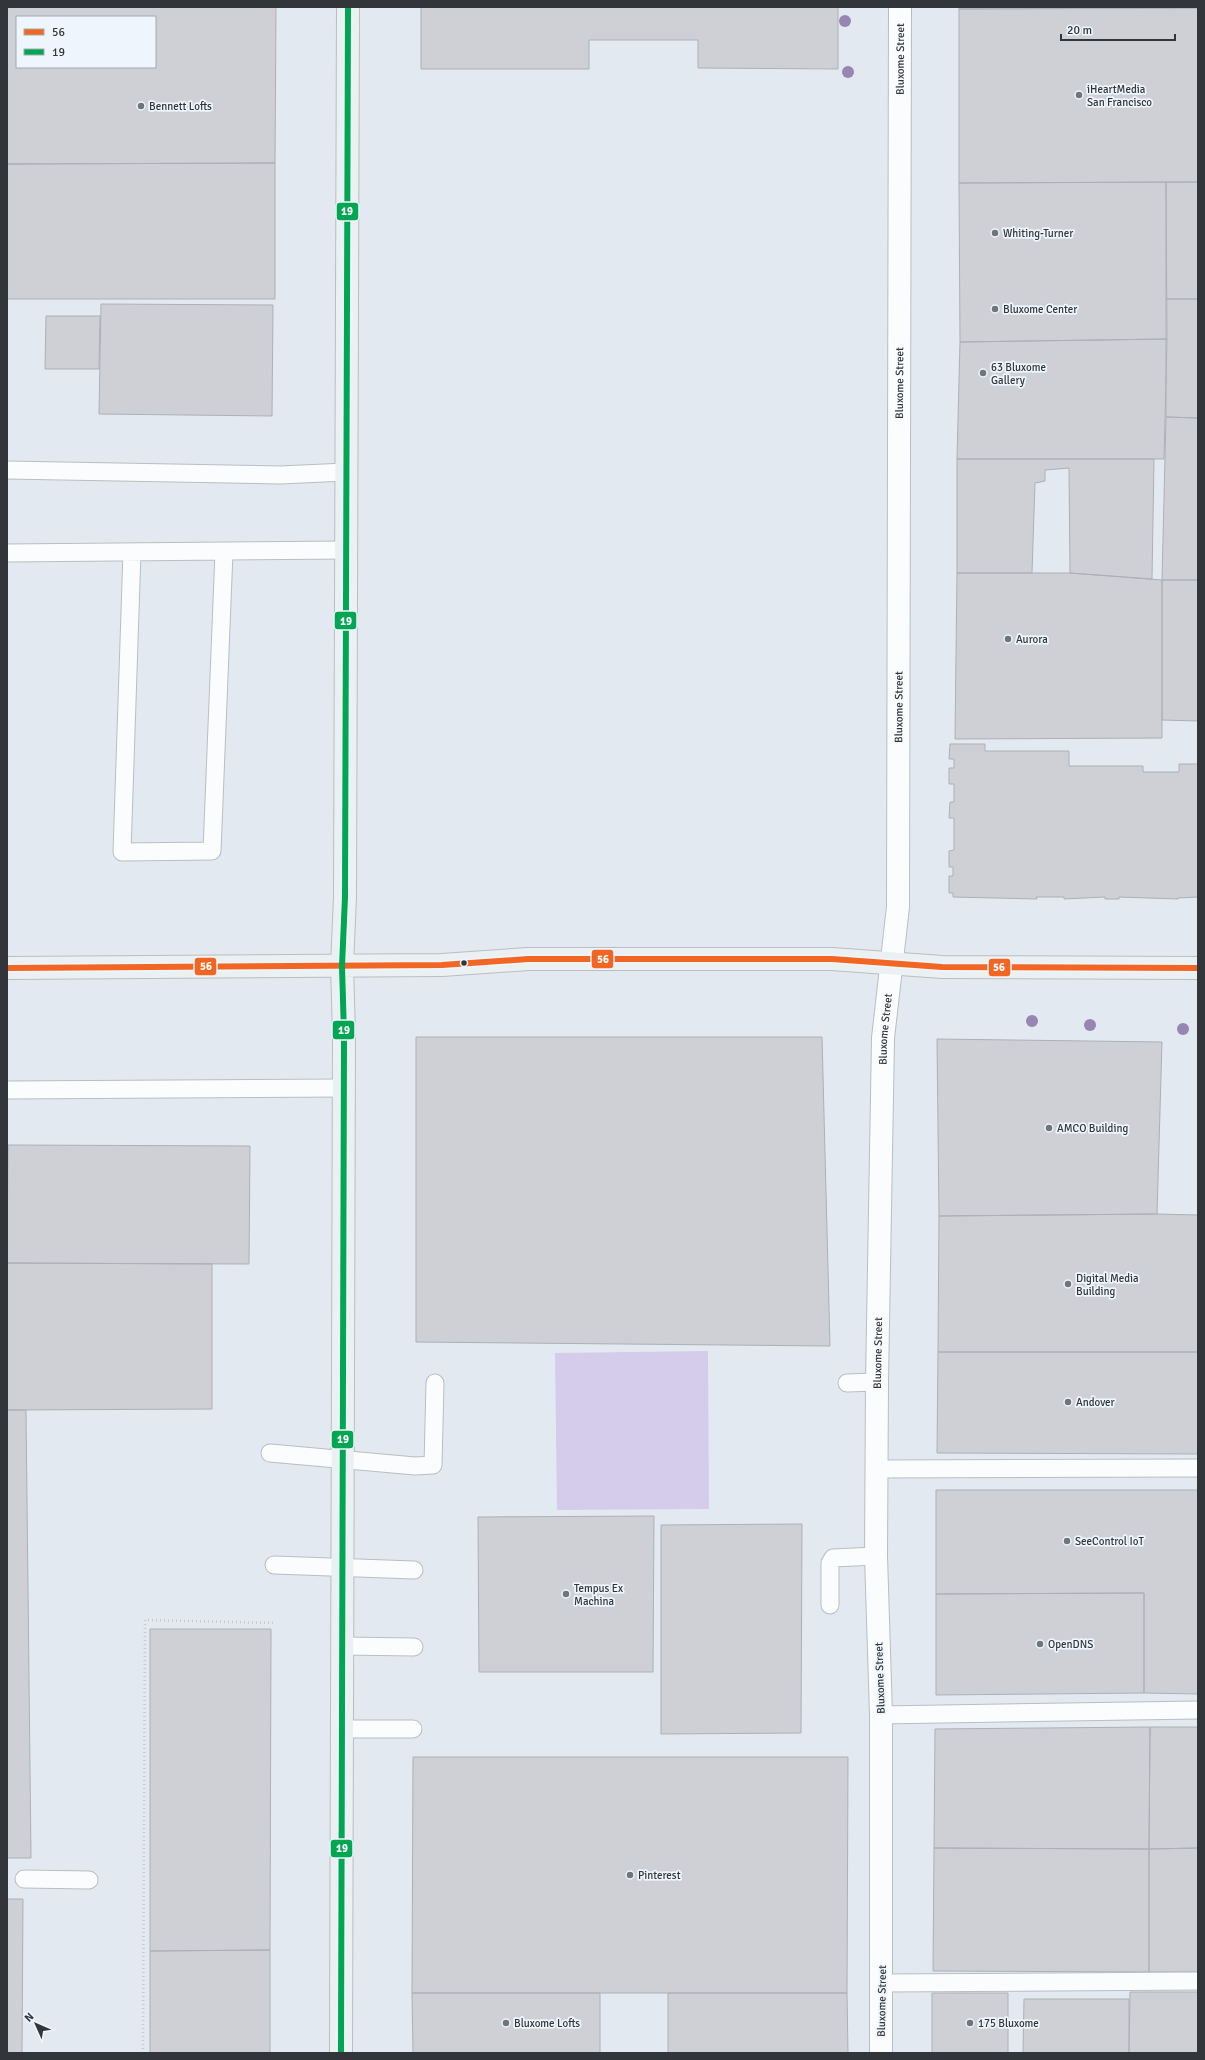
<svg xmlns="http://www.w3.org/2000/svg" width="1205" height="2060" viewBox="0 0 1205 2060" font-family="Signika,sans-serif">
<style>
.green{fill:#d5ccec}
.building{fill:#ced0d6;stroke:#adb0b6;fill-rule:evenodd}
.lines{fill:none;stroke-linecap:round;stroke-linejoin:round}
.lane-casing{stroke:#b9bec3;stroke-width:19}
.street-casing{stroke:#b9bec3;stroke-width:24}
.secondary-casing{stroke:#b9bec3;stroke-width:24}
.path{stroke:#c7c9cd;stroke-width:2.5;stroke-dasharray:1 3;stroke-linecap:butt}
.lane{stroke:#fbfcfd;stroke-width:17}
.street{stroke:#fbfcfd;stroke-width:22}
.secondary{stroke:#ebf0f3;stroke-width:22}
.bus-1-casing{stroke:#eff5fd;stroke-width:9}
.bus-2-casing{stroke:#eff5fd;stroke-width:9}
.bus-1{stroke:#f26522;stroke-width:6}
.bus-2{stroke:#00a651;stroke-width:6}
.tree{fill:#9786b2}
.poi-dot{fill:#70757a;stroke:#eff5fd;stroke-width:1.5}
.bus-dot{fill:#32363b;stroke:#eff5fd;stroke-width:1.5}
.labels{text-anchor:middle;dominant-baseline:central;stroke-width:3.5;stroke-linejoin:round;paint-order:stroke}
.street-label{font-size:11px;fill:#32363b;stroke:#eff5fd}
.poi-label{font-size:11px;fill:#32363b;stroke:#eff5fd;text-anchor:start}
.line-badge{stroke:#eff5fd;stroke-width:1.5}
.badge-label{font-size:11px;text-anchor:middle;font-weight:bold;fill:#fff}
</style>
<rect width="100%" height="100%" fill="#e3e9f0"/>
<path class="green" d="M708,1351L709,1509L557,1510L555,1353Z"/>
<path class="building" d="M7,7H276L275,163L7,164ZM17,17H155V67H17Z
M421,7H838V69L698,68V40H589V69H421Z
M959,7H1198V8L959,9Z
M1198,8V182L959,183V9Z
M275,163V299H7V164Z
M1166,182H1198V299H1166Z
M1166,182L1167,339L960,342L959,183Z
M1166,299H1198V418L1166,417Z
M101,304L273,305L272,416L99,414Z
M46,316H100L99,369H45Z
M1167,339L1164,459H957L960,342Z
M1166,417L1198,418V580H1162Z
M957,459H1154L1152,579L1070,573L1069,468L1045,470V481L1035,483L1032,573H957Z
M957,573H1070L1162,580V738L955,739Z
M1162,580H1198V721L1162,720Z
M950,744H985V751H1069V766H1143V772H1179V764H1198V897L1178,898V899L1119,897V899H1105V897L1064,899V897H1036L1037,899L953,897V893H949V876H953V867H949V851L954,850V818H949L950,802H954V784H949V768H954V759H949Z
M416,1037H822L830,1346L416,1342Z
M937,1039L1162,1042L1157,1214L939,1216Z
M8,1145L250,1146L249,1264L7,1263Z
M1157,1214L1198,1215V1352H938L939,1216Z
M7,1263L212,1264V1409L7,1410Z
M938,1352H1198V1454L937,1453Z
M7,1410H26L31,1858H7Z
M936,1490H1198V1694L1144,1693V1593L936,1594Z
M654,1516L653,1672H479L478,1517Z
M802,1524L801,1733L661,1734V1525Z
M1144,1593V1693L936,1695V1594Z
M150,1629H271L270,1950L150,1951Z
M1150,1727H1198V1848L1149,1849Z
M1150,1727L1149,1849L934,1848L935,1729Z
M413,1757H848L847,1993H412Z
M934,1848L1149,1849V1972L933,1971Z
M1198,1848V1972H1149V1849Z
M7,1899H23L22,2053H7Z
M270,1950V2053H150V1951Z
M1130,1992H1198V2053H1129Z
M412,1993H600V2053H413Z
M668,1993H847L848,2053H668Z
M932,1993H1008V2053H932Z
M1024,1999H1129V2053H1023Z"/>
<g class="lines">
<g class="lane-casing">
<path id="lane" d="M7,470L280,475L346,472
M132,552L122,852L212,851L224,552
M7,553L346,550
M7,1090L344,1088
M847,1383L877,1382
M270,1453L415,1466L433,1465L435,1383
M876,1469L1198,1468
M274,1565L414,1570
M830,1605V1563L833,1558L876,1556
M342,1646L414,1647
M881,1715L1198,1710
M342,1729H413
M24,1879L89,1880
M883,1983L1198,1981"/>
</g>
<g class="street-casing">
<g id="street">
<path id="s1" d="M881,2053V1715L876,1556L877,1382L883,1038L898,907L900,7"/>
</g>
</g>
<g class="secondary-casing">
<path id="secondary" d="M7,968L442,965L528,959H832L942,967L1198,968
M341,2053L344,1034L342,966L345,897L348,7"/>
</g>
<path class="path" d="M143,2053L145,1620L275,1623"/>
<use href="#lane" class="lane"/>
<use href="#street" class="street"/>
<use href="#secondary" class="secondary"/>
<g class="bus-1-casing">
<path id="bus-1" d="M7,968L442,965L528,959H832L942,967L1198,968"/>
</g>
<g class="bus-2-casing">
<path id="bus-2" d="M341,2053L344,1034L342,966L345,897L348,7"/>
</g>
<use href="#bus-1" class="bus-1"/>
<use href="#bus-2" class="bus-2"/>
</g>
<g class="tree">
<circle cx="845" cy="21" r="6"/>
<circle cx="848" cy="72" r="6"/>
<circle cx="1032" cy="1021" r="6"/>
<circle cx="1090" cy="1025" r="6"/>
<circle cx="1183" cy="1029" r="6"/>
</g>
<g class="poi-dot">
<circle cx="1079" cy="95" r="4"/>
<circle cx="141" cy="106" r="4"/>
<circle cx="995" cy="233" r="4"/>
<circle cx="995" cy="309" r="4"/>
<circle cx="983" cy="373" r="4"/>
<circle cx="1008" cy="639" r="4"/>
<circle cx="1049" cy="1128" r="4"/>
<circle cx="1068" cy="1284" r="4"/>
<circle cx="1068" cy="1402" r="4"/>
<circle cx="1067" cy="1541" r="4"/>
<circle cx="566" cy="1594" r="4"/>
<circle cx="1040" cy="1644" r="4"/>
<circle cx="630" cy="1875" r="4"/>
<circle cx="506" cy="2023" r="4"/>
<circle cx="970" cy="2023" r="4"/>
</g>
<circle class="bus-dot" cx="464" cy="963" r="3.5"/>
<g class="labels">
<g class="street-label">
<text stroke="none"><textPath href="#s1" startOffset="1995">Bluxome Street</textPath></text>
<text stroke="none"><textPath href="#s1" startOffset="1671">Bluxome Street</textPath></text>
<text stroke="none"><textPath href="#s1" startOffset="1347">Bluxome Street</textPath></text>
<text stroke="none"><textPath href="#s1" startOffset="1024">Bluxome Street</textPath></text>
<text stroke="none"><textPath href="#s1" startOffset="700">Bluxome Street</textPath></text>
<text transform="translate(880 1678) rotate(-92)">Bluxome Street</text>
<text transform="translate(882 2001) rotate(-89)">Bluxome Street</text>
</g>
<g class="poi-label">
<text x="1087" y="89">iHeartMedia<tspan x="1087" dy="13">San Francisco</tspan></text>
<text x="149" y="106">Bennett Lofts</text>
<text x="1003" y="233">Whiting-Turner</text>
<text x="1003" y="309">Bluxome Center</text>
<text x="991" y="367">63 Bluxome<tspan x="991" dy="13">Gallery</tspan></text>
<text x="1016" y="639">Aurora</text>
<text x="1057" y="1128">AMCO Building</text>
<text x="1076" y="1278">Digital Media<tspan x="1076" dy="13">Building</tspan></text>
<text x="1076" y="1402">Andover</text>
<text x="1075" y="1541">SeeControl IoT</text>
<text x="574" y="1588">Tempus Ex<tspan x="574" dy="13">Machina</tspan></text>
<text x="1048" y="1644">OpenDNS</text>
<text x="638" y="1875">Pinterest</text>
<text x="514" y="2023">Bluxome Lofts</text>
<text x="978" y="2023">175 Bluxome</text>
</g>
</g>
<g class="line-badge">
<rect x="336" y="202" width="23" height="19" rx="4" fill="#00a651"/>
<rect x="334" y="611" width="23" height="19" rx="4" fill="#00a651"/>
<rect x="591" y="949" width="23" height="20" rx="4" fill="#f26522"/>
<rect x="194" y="957" width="23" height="19" rx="4" fill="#f26522"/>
<rect x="988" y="958" width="23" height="19" rx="4" fill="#f26522"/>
<rect x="332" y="1020" width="23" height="20" rx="4" fill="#00a651"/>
<rect x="331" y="1430" width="23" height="19" rx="4" fill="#00a651"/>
<rect x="330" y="1839" width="23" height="19" rx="4" fill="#00a651"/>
</g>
<g class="badge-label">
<text x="347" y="215">19</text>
<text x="346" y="625">19</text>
<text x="603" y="963">56</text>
<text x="206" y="970">56</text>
<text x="999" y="971">56</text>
<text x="344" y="1034">19</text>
<text x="343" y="1443">19</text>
<text x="342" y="1852">19</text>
</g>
<rect width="1205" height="2060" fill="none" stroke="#32363b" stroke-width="16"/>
<rect x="16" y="16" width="140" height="52" fill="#eff5fd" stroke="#a3a9af"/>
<rect x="24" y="29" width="20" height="6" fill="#f26522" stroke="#a3a9af"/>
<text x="52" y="36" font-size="12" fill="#32363b">56</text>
<rect x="24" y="49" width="20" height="6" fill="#00a651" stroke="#a3a9af"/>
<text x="52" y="56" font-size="12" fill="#32363b">19</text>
<g transform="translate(36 2024) rotate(315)" stroke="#eff5fd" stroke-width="3" paint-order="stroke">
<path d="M0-3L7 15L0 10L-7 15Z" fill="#32363b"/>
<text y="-6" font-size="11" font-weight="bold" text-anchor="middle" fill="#32363b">N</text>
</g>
<path d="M1061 34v6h114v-6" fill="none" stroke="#32363b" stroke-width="2"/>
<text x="1067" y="34" font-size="12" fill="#32363b" stroke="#eff5fd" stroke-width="3" paint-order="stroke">20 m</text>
</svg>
